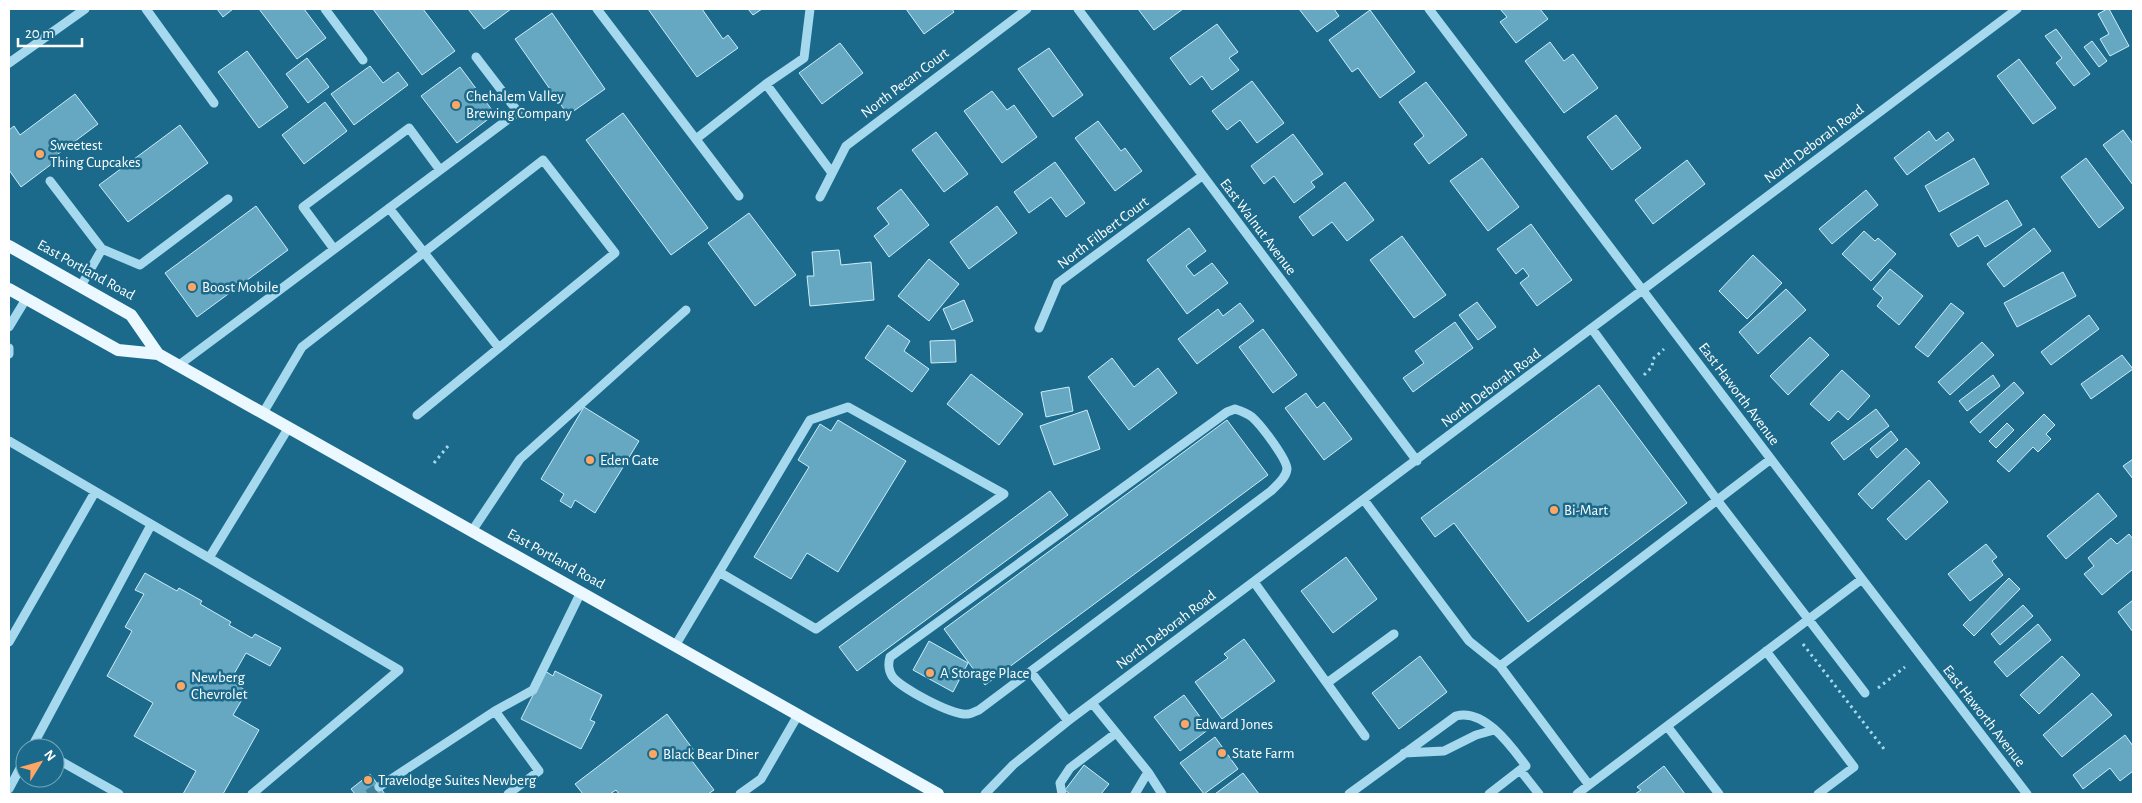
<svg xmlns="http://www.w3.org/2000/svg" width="2142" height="803" viewBox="0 0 2142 803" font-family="'Alegreya Sans',sans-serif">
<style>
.building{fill:#66a7c1;stroke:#cbedf9}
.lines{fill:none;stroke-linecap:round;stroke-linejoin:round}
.minor-tunnel{stroke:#3d809c;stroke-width:9;stroke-dasharray:9 4.5;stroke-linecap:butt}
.path{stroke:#a6d9ed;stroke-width:3;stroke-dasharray:2.5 4;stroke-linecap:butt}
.minor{stroke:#a6d9ed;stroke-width:9}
.major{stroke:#ecf8ff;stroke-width:12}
.poi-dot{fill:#fea663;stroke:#1b6a8b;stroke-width:2}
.labels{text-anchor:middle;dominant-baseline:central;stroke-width:5;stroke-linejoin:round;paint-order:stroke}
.street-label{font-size:15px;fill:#fff;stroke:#1b6a8b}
.poi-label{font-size:15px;fill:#fff;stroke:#1b6a8b;text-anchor:start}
</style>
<rect width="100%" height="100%" fill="#1b6a8b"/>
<path class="building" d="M217,9H233L223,17Z
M259,9H304L326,38L297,59Z
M373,9H423L455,51L422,75Z
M468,9H511L484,29Z
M648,9H702L723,39L728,35L738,48L697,77Z
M748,9H762L753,15Z
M906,9H952L954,12L924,34Z
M1138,9H1183L1154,30Z
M1299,9H1334L1339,16L1317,32Z
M1500,9H1540L1548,19L1516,43L1500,22L1507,17Z
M2107,9H2109L2129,46L2110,56L2100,39L2109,34L2098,14Z
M1370,10L1415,72L1380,98L1358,68L1352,72L1329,40Z
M552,13L605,89L568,115L515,39Z
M1217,24L1238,52L1229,58L1239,70L1212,90L1202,76L1190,85L1170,58Z
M2056,29L2090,74L2074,86L2056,63L2062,58L2045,36Z
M2092,41L2107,61L2099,67L2084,47Z
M1550,42L1564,61L1573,54L1598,88L1564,113L1525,61Z
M840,43L863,73L822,104L799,73Z
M1049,48L1083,95L1053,117L1018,69Z
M247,51L288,107L259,128L218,72Z
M307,58L329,87L308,103L286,74Z
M2019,59L2056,108L2033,124L1997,76Z
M370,66L383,83L398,72L408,85L354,125L331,94Z
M460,67L495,114L457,143L421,96Z
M1252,81L1284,123L1257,143L1240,120L1227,130L1212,111Z
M1426,82L1467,135L1429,164L1414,144L1424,136L1399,102Z
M992,91L1007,110L1014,105L1037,137L1002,163L964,111Z
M75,94L98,124L54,157L57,160L21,187L9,170V130L14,126L20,135Z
M325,102L347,131L304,164L282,135Z
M623,113L708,228L671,255L586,140Z
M1616,115L1641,148L1612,170L1587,137Z
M1098,121L1121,151L1125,148L1142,171L1115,191L1075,138Z
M180,125L208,163L128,222L99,185Z
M2123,130L2133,144V185L2103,145Z
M1929,131L1936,141L1948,132L1954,140L1907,175L1894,158Z
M936,132L968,174L944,192L912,150Z
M1293,134L1323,174L1311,182L1315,187L1294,203L1274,176L1264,184L1251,166Z
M1482,158L1519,207L1488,231L1450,181Z
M1974,158L1989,184L1939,212L1925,186Z
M2086,158L2124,208L2099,228L2061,177Z
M1687,160L1705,184L1653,224L1635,200Z
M1055,162L1085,203L1066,217L1051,197L1029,213L1014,192Z
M1345,182L1374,220L1347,241L1332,222L1313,236L1299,217Z
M901,189L929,225L889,257L874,236L889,224L877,208Z
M1866,190L1878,205L1832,244L1819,229Z
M2007,200L2022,225L1985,247L1978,235L1958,247L1950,234Z
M256,206L288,250L197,317L165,273Z
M997,206L1017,233L969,269L950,242Z
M749,213L796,275L755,306L708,243Z
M1531,224L1572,280L1537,306L1520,283L1529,276L1523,268L1516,274L1497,249Z
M1189,228L1206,251L1186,266L1194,276L1212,263L1228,283L1187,314L1147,260Z
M2034,228L2051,251L2004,287L1987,264Z
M1864,231L1875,241L1878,238L1896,254L1871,281L1842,254Z
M1402,236L1446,295L1414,318L1370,260Z
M839,250L841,265L871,262L874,300L810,306L807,276H814L812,252Z
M1753,255L1782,283L1747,319L1719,291Z
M929,259L959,284L929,321L898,296Z
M1890,269L1923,296L1899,325L1877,306L1883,298L1873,289Z
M2063,272L2076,296L2017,327L2004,303Z
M1786,289L1806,310L1758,354L1739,332Z
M964,300L973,321L952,330L943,309Z
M1477,302L1496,327L1478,340L1459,315Z
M1240,303L1254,321L1197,364L1178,339L1218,309L1223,316Z
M1951,303L1964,313L1928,357L1915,347Z
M2089,315L2099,329L2051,365L2041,352Z
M1455,322L1473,348L1413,392L1403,378L1424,363L1415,351Z
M888,325L910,341L904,351L929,369L912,392L865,358Z
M1263,329L1297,375L1273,393L1239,347Z
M1810,337L1829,355L1788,395L1770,376Z
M955,340L956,362L931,363L930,341Z
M1982,342L1994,355L1950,395L1938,382Z
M2122,355L2133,369L2091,399L2081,384Z
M1112,358L1134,387L1158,368L1177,393L1129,430L1088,377Z
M1842,370L1870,396L1848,420L1838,411L1829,421L1810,404Z
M971,374L1023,414L999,445L947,404Z
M1993,375L2000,386L1967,411L1959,401Z
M2014,382L2024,393L1980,433L1970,422Z
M1599,385L1687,503L1528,622L1454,523L1435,537L1421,518Z
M1069,387L1073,411L1046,417L1041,392Z
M1306,393L1317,408L1324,402L1352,439L1324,460L1285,408Z
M584,407L639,441L595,513L575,500L571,508L560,501L564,494L541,479Z
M1876,409L1889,426L1844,460L1831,443Z
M1087,410L1100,449L1054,465L1040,426Z
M2044,414L2055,425L2046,434L2051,439L2038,452L2033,447L2009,472L1997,461Z
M838,420L906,461L838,572L807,553L791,579L754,557L809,467L798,460L820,424L831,431Z
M1227,420L1268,475L985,685L944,629Z
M2007,423L2014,430L1996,448L1989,441Z
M1891,431L1898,440L1877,458L1870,449Z
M1906,448L1920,463L1872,509L1858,494Z
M2133,459V479L2123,466Z
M1929,480L1948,502L1906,540L1887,519Z
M1050,491L1068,515L857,671L839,647Z
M2098,493L2117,516L2066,559L2047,536Z
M2129,534L2133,539V569L2102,595L2084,574L2094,566L2088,558L2111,538L2117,544Z
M1986,544L1997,557L1992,561L2003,575L1970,601L1948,574Z
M1346,557L1377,599L1333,633L1301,591Z
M145,573L177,591L179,588L202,601L200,604L231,622L229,625L252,638L255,634L281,648L270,666L246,653L230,681L247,691L233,715L259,730L223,794H183L196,771L134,736L153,703L107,676L132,631L125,627L144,594L135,590Z
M2009,578L2020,589L1974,636L1963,625Z
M2133,600V632L2118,612Z
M2023,605L2033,616L2000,645L1991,634Z
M2038,624L2051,640L2007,677L1994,662Z
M1244,639L1275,681L1222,719L1195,682L1228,658L1224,654Z
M929,641L968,663L953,692L913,670Z
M1420,656L1447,692L1399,729L1372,693Z
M2062,656L2080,675L2039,714L2020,695Z
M545,671L553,676L555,671L602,695L590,720L595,722L581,749L521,719Z
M2092,693L2112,715L2062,757L2043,735Z
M1184,695L1209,729L1180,751L1154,717Z
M667,714L695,752L689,757L714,790L708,794H619L616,790L610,794H583L575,784Z
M2125,735L2133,746V771L2120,781L2110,768L2083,789L2073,775Z
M1215,737L1238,769L1204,794L1180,763Z
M1084,765L1109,784L1101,794H1070L1065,790Z
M1664,766L1685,794H1635L1641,790L1637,787Z
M1243,773L1259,794H1215Z
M370,774L385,794H355L351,789Z"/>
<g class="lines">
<path class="minor-tunnel" d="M368,794L379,787"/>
<path class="path" d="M1644,375L1652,367L1653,359L1664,349
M434,463L448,446
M1803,644L1884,749
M1878,688L1905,667"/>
<path class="minor" d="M146,9L214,103
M325,9L363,60
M597,9L739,196
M810,9L804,58L766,84L832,173
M1078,9L1417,461
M1429,9L1862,579L2027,794
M9,63L85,9
M696,139L766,84
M50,181L102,249L140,265L228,199
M820,197L846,146L1027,9
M389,208L499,348
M334,249L303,207L409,128L440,170
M81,286L102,249
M9,327L26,299
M1039,328L1058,283L1202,176
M1592,329L1717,500L1865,693
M9,348V354
M179,365L518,112L476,57
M1235,409C1241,411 1247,413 1252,417C1261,425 1287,459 1287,469C1286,478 1277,485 1271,491L979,710C976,711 971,714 968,714C953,716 900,688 892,676C888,669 888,664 890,657L1227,412Z
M263,413L302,347L543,160L615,253L417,415
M9,441L209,558
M1364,500L1469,641L1500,666
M472,531L520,459L686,310
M1254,582L1365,736
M9,642L95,492
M675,646L810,420L848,407L1004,494L816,629L719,572
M1766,651L1854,767L1818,794
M1031,672L1068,721
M1327,683L1394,634
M1092,703L1148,772L1162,794
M495,711L539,771L508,794
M1667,726L1719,794
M33,745L151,525
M1404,753L1444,751L1476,735L1494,730
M55,758L119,794
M1589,785L1500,666L1771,459
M379,787L495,711L533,690L581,592
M9,789L25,759
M252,794L399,670L209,558L289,427
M740,794L761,779L798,715
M985,794L1013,765L1068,721L2017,9
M1062,794L1060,783L1070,768L1116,733
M1135,794L1148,772
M1349,794L1456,716C1484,708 1511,746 1526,766L1520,770
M1489,794L1520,770L1539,794
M1577,794L1862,579"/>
<path class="major" d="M9,246L131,315L158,354
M9,289L118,350L158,354L938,794"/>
</g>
<g class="poi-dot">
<circle cx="456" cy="105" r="5"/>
<circle cx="40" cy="154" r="5"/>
<circle cx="192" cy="287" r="5"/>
<circle cx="590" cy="460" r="5"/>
<circle cx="1554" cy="510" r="5"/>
<circle cx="930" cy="673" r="5"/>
<circle cx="181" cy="686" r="5"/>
<circle cx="1185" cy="724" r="5"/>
<circle cx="1222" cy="753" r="5"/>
<circle cx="653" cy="754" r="5"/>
<circle cx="368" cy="780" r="5"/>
</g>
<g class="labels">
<g class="street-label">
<text transform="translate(905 83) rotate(-37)">North Pecan Court</text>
<text transform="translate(1814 144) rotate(-37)">North Deborah Road</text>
<text transform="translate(1258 227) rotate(53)">East Walnut Avenue</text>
<text transform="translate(1103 233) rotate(-37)">North Filbert Court</text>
<text transform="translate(86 270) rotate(29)">East Portland Road</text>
<text transform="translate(1491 388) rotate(-37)">North Deborah Road</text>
<text transform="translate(1739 394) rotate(53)">East Haworth Avenue</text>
<text transform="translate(556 559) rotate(29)">East Portland Road</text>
<text transform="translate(1166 630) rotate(-37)">North Deborah Road</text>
<text transform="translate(1984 716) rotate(52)">East Haworth Avenue</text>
</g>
<g class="poi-label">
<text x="466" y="96">Chehalem Valley<tspan x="466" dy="17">Brewing Company</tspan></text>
<text x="50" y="145">Sweetest<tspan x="50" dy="17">Thing Cupcakes</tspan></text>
<text x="202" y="287">Boost Mobile</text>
<text x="600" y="460">Eden Gate</text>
<text x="1564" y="510">Bi-Mart</text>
<text x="940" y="673">A Storage Place</text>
<text x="191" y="677">Newberg<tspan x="191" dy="17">Chevrolet</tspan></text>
<text x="1195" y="724">Edward Jones</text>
<text x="1232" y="753">State Farm</text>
<text x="663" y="754">Black Bear Diner</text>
<text x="378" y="780">Travelodge Suites Newberg</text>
</g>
</g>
<rect width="2142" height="803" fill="none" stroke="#ffffff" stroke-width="20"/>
<g transform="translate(40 763) rotate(53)"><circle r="24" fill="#1b6a8b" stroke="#76a6b9"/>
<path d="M0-4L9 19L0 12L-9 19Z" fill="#fea663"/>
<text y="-8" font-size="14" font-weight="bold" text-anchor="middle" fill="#ffffff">N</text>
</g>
<path d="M18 38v8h64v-8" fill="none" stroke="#ffffff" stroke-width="2.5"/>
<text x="25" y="38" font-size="15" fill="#ffffff" stroke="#1b6a8b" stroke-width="4" paint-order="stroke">20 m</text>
</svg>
